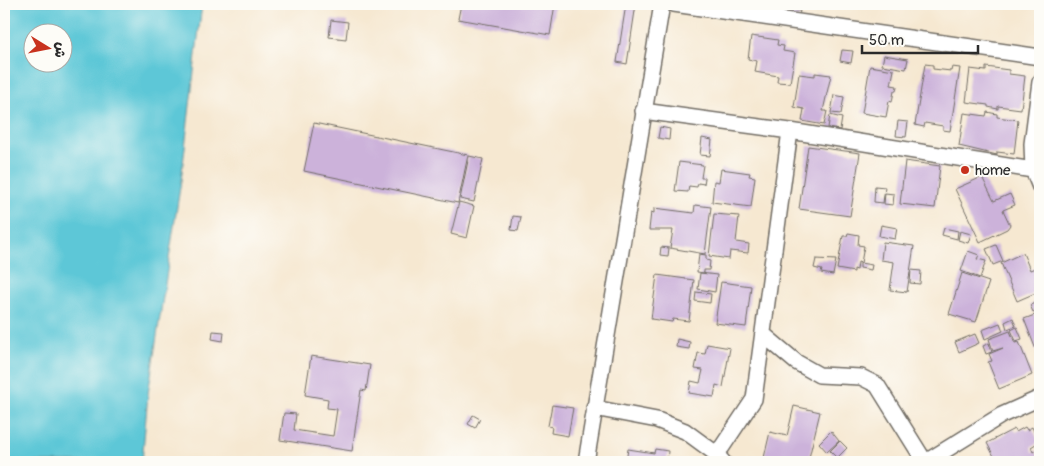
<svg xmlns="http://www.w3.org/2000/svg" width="1044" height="466" viewBox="0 0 1044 466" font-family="Pangolin,'Playpen Sans Arabic',sans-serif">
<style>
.water{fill:#5dc7d7;stroke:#447981;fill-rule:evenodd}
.building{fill:#ccb2da}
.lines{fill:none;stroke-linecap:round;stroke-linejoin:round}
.minor-casing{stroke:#726d65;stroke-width:18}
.minor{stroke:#fff;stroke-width:15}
.poi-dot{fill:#c8321e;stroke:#fdfcf7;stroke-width:2}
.labels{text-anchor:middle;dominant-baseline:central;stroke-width:4;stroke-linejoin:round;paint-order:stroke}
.poi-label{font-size:15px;fill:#2b2b2b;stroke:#fdfcf7;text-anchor:start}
</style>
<rect width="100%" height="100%" fill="#fdfcf7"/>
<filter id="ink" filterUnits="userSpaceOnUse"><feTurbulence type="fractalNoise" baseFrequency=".02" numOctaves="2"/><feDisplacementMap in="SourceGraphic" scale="10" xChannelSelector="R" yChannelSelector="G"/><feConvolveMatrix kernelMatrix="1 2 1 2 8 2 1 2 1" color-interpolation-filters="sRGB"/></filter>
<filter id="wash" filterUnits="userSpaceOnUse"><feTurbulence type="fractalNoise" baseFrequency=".0096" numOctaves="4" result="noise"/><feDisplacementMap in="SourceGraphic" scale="20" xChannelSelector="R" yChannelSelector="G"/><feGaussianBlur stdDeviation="1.12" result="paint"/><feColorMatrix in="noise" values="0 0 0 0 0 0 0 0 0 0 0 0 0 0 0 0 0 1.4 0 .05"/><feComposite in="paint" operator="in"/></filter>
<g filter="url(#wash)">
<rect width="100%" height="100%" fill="#f6e8d1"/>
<path class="water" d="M4,4H202L181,181L148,394L142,462H4ZM32,32H62V62H32Z"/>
<g id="blocks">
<path class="building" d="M461,4H555L550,35L458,19Z
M626,4H636L627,64L617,62Z
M746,4L784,10L782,19L745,12Z
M787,8L800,11L798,20L785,17Z
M331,20L348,22L346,39L329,37Z
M751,36L778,40L777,45L784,46L783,51L795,53L790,83L777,82L778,76L755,72L757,61L748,59Z
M842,50L853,51L851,63L840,61Z
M884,55L908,59L906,69L882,65Z
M925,64L933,65V69L951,71L952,67L960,68L950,131L943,130V126L925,123L924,127L915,125Z
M870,66L894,70L891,85L897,86L896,91H894L892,102L889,101L886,117L862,113Z
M986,67L1009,70V74L1025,76L1021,109L998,106V109L988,107V105L966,102L970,69L986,71Z
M815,73L831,75L823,111H827L824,125L802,121L804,109L794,107L799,74L815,76Z
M834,95L844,97L841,114L831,113Z
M987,112L997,114V117L1018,120L1014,154L997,152V155L959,146L964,113L986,116Z
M830,115L842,118L840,130L828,128Z
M898,121L908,122L906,137L896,136Z
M314,123L468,155L458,203L304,171Z
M660,127L670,129L669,140L658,138Z
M702,138L712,140L710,156L700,155Z
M808,146L860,153L850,216L799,209Z
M469,156L483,159L474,202L460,199Z
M905,161L940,166L935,208L900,204Z
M679,162L703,165L701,178H705L704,184L698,183L697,187L689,186L688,192L675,191Z
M721,169L750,173L749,176L755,177L751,207L712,202L714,181L719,182Z
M982,177L994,201L1010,194L1015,205L1003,210L1010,225L1007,229L980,242L955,189Z
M875,186L885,187L883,203L874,202Z
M885,193L894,194L893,205L884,204Z
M459,202L474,206L467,238L451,234Z
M695,205L711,207L705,254L670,248L673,230H649L651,212L654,213V208L694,213Z
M714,214L739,216L736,242L749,244L748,253L730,251L729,259L709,256Z
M513,216L521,217L518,231L511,230Z
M881,225L897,228L895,239L879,236Z
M944,228L958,231L957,239L942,235Z
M960,231L971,234L968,243L958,240Z
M848,233L859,235L858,245L864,246L861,263L858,262L857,270L854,269V272L837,269L843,236H847Z
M883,242L914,246L907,292L890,290L894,262L881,260Z
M996,245L1003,261L993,265L986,249Z
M661,247L669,248L668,256L660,255Z
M968,251L979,255L977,259L986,261L980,278L961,271Z
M1023,253L1030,270L1035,268L1040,279V291L1017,301L1001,263Z
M699,254L706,255V260L710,261L709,270H704V273L697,272Z
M816,259L836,260L833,275L821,273L822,270L814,268Z
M860,263L872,265L871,270L860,268Z
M911,270L921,271L920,284L910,283Z
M700,273L717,275L715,292L698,289Z
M962,273L989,282L976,322L949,314Z
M657,275L694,280L689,321L673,319L672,322L651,319Z
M721,282L751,286L746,327L715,323Z
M696,292L711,294L710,303L695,301Z
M1040,301V309L1033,312L1030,305Z
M1040,313V360L1024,319Z
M1013,318L1016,326L1007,329L1005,322Z
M1000,323L1003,331L985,339L982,330Z
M1017,327L1022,339L1016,341L1011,330Z
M213,331L224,332L223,341L212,339Z
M1010,331L1015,343L1019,342L1032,375L999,389L988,362L992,361L989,354L1003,348L993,351L989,339Z
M975,334L979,343L959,352L955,342Z
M677,339L690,342L689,349L676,347Z
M989,343L992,352L986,354L983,346Z
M707,344L730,348L723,387L716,385L714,397L689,393L691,381L700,383L703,370L695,369L698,353L705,354Z
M311,356L370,365L366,391L361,390L352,451L280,440L284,413L296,414L294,430L333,436L337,409L327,408L328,399L305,395Z
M552,405L573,408L568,436L551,433L552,427L548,426Z
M794,406L820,412L808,462H763L770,432L787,436Z
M473,415L480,419L475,428L468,424Z
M1025,427L1027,430L1032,427L1039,442L1031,447L1033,452L1036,450L1040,462H997L987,443L1014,429L1016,432Z
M831,431L839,441L827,452L819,443Z
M840,441L847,448L837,458L830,451Z
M628,449L654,453L655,449L668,451L667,462H626Z"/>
</g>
</g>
<g filter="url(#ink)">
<use href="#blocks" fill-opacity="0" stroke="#726d65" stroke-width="1"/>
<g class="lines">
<g class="minor-casing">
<path id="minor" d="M674,4L1040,57
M1040,82L1032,144L1033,170L1040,187
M643,111L790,131L1033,170
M764,335L796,362L819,375L861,377L877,385L925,462
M594,408L657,420L685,431L715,453
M586,462L662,4
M723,462L715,453L722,447L754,399L790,131
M926,462L1002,415L1040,398"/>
</g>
<use href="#minor" class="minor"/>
</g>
</g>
<circle class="poi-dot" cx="965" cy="170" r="5"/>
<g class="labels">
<g class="poi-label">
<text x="975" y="170">home</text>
</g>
</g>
<rect width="1044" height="466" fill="none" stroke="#fdfcf7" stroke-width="20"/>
<g transform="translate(48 48) rotate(100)"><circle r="24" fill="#fdfcf7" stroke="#a9a8a5"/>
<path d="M0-4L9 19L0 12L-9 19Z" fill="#c8321e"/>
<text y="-8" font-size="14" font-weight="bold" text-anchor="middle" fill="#2b2b2b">ش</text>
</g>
<path d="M862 45v8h116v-8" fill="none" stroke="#2b2b2b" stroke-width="2.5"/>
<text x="869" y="45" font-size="15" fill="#2b2b2b" stroke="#fdfcf7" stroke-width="4" paint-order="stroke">50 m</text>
</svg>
